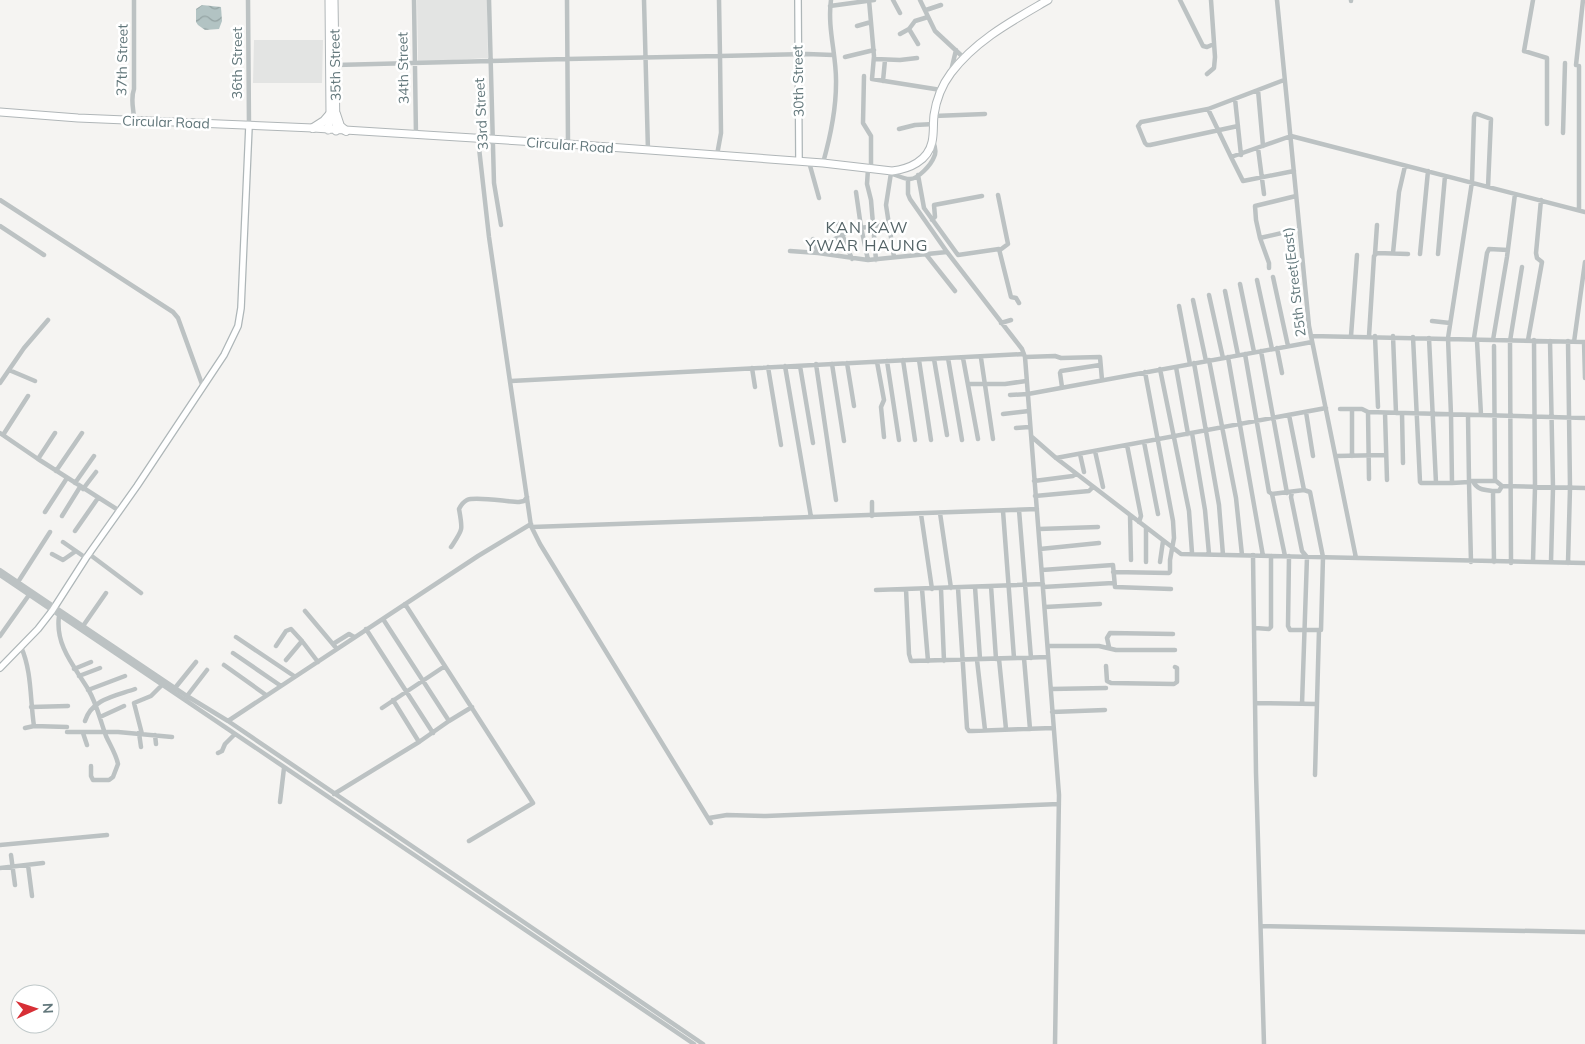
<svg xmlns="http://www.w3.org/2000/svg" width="1585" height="1044" viewBox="0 0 1585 1044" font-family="Mulish,sans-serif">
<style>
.built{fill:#e3e4e3}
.water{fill:url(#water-waves)}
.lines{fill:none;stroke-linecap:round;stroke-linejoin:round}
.secondary-casing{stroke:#aeb6b8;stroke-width:8}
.primary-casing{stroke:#b0b6b8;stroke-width:9}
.highway-casing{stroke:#afb5b6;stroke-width:10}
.street{stroke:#bcc2c3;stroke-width:4.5}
.secondary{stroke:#fff;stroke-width:5.5}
.primary{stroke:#fff;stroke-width:7}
.highway{stroke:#fff;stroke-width:8}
.labels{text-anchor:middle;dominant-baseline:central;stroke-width:5;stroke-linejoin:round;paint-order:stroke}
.street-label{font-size:14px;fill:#62777b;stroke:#fff}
.quarter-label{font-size:16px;letter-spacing:1px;fill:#536366;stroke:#fff}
</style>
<defs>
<pattern id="water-waves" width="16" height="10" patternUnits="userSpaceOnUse" patternTransform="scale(1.25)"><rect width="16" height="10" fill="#b2c3c3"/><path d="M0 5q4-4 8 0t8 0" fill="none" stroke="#94a3a3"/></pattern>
</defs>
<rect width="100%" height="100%" fill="#f5f4f2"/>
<path class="built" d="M417,0H487L488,58L418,62Z
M254,40H323L322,83H253Z"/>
<path class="water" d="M202,5L221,7L222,21L219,29L205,30L198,25L196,22V9Z"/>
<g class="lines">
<g class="secondary-casing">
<path id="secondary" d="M798,0L799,161
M0,668L38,629L52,611L86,558L137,486L224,355L238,326L241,308L249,126"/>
</g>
<g class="primary-casing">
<path id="primary" d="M334,0L336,131
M0,112L78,118L313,128L568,144L823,163L892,171C909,169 928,161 932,142C934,134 933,124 934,115C936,101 942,85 951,73C976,40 1012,21 1048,0
M328,130L330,114L329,0"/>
</g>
<g class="highway-casing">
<path id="highway" d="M336,114L340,126L346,131
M313,128L324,121L330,114"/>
</g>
<path class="street" d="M134,0V89C130,100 134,109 134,120
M248,0L249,126
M414,0L416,136
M489,0L494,183L501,225
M567,0L568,144
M644,0L648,151
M719,0L720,56L807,54L833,55
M869,0L874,56L872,79L941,90
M893,0L900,13
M920,0L935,31L964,58
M1180,0L1203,46L1207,47L1214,44
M1277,0L1309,326L1356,558
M1351,0V1
M1533,0L1524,51L1547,58V124
M830,6L874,0
M926,10L941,5
M857,26L871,22
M900,34L909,29
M918,44L909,29L915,21L928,17
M845,57L874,50
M875,59L900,60L917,58
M336,65L567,59L720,56L721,133L717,155
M1576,65L1583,0
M951,71L956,50
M1207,74L1214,68L1215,57L1211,0
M864,76L863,123L871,136V170
M883,81L885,60
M1258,90L1263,146
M1235,99L1241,155
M1208,109L1231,157L1291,136L1585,212
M934,116L985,114
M1238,126L1150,145H1147L1145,143L1138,126L1141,122L1208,109L1284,80
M899,129L915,125L934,124
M1563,133L1565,63
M478,139L489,237L531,526L540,544L711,823
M1258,148L1264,194
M1231,157L1243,181L1294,171
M809,162L819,198
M823,163C830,138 836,110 836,84C837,56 827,29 831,0
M868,169L867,184L871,200L876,260
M890,173C896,175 904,179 910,179C918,179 931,165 934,157C937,152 935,146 933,141
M891,173L886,205L894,257
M918,175L924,208L958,255L999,249L1011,297L1016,298L1019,303
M908,179V194L910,199L947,252L1015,340L1022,349L1025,357L1059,795L1055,1044
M998,195L1008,244L1000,250
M0,200L173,312L178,318L203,387
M1579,210V66
M932,220L935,217L934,205L982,196
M838,224L852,259
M0,226L44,255
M1260,238L1256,220L1255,206L1296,196
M813,239L818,253L868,260L861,227L856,192
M817,249L853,229L889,224
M790,251L818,253
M925,253L955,291
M1393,253L1399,192L1405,166
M1375,254L1377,225
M1420,254L1428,171
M1438,254L1445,176
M868,260L947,252
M1269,268V263L1260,238L1299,229
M1273,277L1288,346
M1257,280L1272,349
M1240,284L1254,352
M1225,291L1238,355
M1209,295L1223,358
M1193,300L1206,361
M1179,306L1190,364
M1432,321L1450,323
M1001,323L1011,320
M1311,336L1585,342
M1351,336L1357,255
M1369,336L1374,256L1377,253L1408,254
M1375,336L1378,407
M1393,336L1396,413
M1413,337L1420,482L1421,483H1452L1451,415L1448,338L1472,182L1474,117L1475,114H1477L1491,119L1488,187
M1429,338L1436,483
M1493,340L1507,257L1515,194
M1528,340L1542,262L1537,258L1536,253L1541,200
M1550,341L1553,488L1551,562
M1568,341L1570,488L1568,563
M1574,342L1585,262
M1584,342L1585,378
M1494,346L1495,481
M1277,348L1282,373
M1261,351L1287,493
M1245,354L1269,492L1272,494L1304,490L1310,492L1323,557L1321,630H1290L1288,626L1289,556
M1025,357L1055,356L1061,358L1100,357L1102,380
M1228,357L1263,556
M948,358L962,440
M963,358L978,439
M981,358L993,439
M934,359L947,435
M903,360L915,440
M919,360L931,440
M1209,360L1236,498L1242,555
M887,361L899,440
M877,362L884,400L881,407L884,437
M847,363L854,406
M1194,363L1219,505L1223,555
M816,364L836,500
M832,364L844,441
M785,366L811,517
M800,366L813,443
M768,367L781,445
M1176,367L1188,434
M752,368L755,387
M1160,369L1189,511L1192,553
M9,370L35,381
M511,381L1024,354
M0,383L24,348L48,320
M968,384H1005L1026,381
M1062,387L1060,373L1061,371L1100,365
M1010,395L1028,394L1312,342
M1340,409H1362L1368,412L1585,418
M1352,409V456
M1306,412L1313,456
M1368,412L1369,479
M1385,413L1387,480
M1402,413L1403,463
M1003,414L1029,411
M1289,415L1304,490
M1468,415L1469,481
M1481,415L1477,341L1474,338L1487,253L1489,249L1508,250
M1016,428L1029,427
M0,433L38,459L118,510
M1192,433L1205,510L1209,554
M3,435L28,396
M1032,437L1056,458L1181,554L1585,563
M1144,442L1158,514
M1127,445L1141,516L1139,522
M1095,451L1103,487
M1080,454L1084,472
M1336,456L1386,455
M1056,458L1326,408
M38,459L55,433
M56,471L82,433
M1034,481L1073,476L1076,474
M1473,481C1477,490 1484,490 1493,491
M1469,482L1471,562
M75,483L94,456
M1452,483L1469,482V481H1496L1502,486L1585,488
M83,489L96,472
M1292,492L1291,497L1302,551L1307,557L1302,704
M1272,494L1285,556
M1035,496L1089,491L1093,487
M872,502V516
M1019,510L1031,658
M1003,511L1014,658
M45,512L67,478
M940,513L951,588
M921,514L932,589
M1130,515L1131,560
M62,516L80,487
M532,527L1037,509
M1146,528V562
M1039,529L1098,527
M75,531L98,498
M63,542L86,558
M451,547C463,529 463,531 459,509C461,505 463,502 467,500C475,496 508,502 519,502L524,501L527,497
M1040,549L1099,543
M52,554L63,560L76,551
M89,554L141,593
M1253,555L1256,773L1264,1044
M1160,562L1163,541
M1494,562L1493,491H1499L1502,486
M1533,562L1535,487L1534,340
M1511,563L1510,341L1522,267
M0,570L187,696L228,721L703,1044
M1042,570L1113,565L1115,587L1171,589
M1113,572L1169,573L1170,572V560L1174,538L1173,521L1145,372
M0,575L694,1044
M18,582L50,532
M991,586L996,659
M975,587L980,659
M1043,587L1113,583
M958,588L967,728L969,731H972L1053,728
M906,589L909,654L911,661L1048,657
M922,589L928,661
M941,589L944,661
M876,590L1043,584
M405,604L533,803L469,841
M1045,607L1100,604
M305,611L337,649
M59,616C55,645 74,666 88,689C97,704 100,720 106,736C110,745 116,754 118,764L113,777L109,780H93L91,776V766
M83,626L106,593
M1255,628L1269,629L1271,627V556
M366,629L433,733
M0,636L29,595
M236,637L294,676
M333,644L349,634L354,637
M276,646L286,631L291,629L302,641L318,662
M1048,646H1099L1116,650H1175
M21,647C32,671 30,700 34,726
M1109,647L1107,638L1110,633L1173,634
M233,653L281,686
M1024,658L1030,729
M999,659L1006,729
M286,660L302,641
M977,660L985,730
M224,665L266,695
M1106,666L1107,681L1111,683L1174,684L1177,682V668L1175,667
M74,669L91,662
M79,676L100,668
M175,688L196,662
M1051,689L1106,688
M88,690L125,676
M187,696L207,670
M393,700L419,742
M1256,703L1317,704
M31,707L68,706
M382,708L445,666
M1052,712L1105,710
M100,717L124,706
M85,721C92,699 115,696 135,689
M228,721L478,556L531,524
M449,721L472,707
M25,728L34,726L67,727
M67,732H118L172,737
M83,733L87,745
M139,733L141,747
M142,734L134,703L151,696L163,684
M155,735L156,744
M218,753L222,751L225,744L234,735
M1315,775L1319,630
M334,794L419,742L449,721L383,619
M280,802L284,768
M709,818L727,815L766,816L1059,804
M0,845L107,835
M11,855L15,885
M28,865L32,896
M0,868L43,863
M1261,926L1585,932"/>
<use href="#secondary" class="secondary"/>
<use href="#primary" class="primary"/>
<use href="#highway" class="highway"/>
</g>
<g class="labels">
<g class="street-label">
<text transform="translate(122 60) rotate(-89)">37th Street</text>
<text transform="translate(237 63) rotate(-90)">36th Street</text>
<text transform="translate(335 65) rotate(-91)">35th Street</text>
<text transform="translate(403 68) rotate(-91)">34th Street</text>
<text transform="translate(798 81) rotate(-91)">30th Street</text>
<text transform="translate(481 114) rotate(-93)">33rd Street</text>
<text transform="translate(166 122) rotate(2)">Circular Road</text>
<text transform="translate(570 145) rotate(4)">Circular Road</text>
<text transform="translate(1294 282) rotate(-97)">25th Street(East)</text>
</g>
<g class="quarter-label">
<text x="867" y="227">KAN KAW<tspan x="867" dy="18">YWAR HAUNG</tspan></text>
</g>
</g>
<g transform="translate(35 1009) rotate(87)"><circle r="24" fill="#ffffff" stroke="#c0c9ca"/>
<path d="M0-4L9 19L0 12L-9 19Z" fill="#d72f36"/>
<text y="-8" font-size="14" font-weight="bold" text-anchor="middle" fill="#62777b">N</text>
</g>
</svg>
